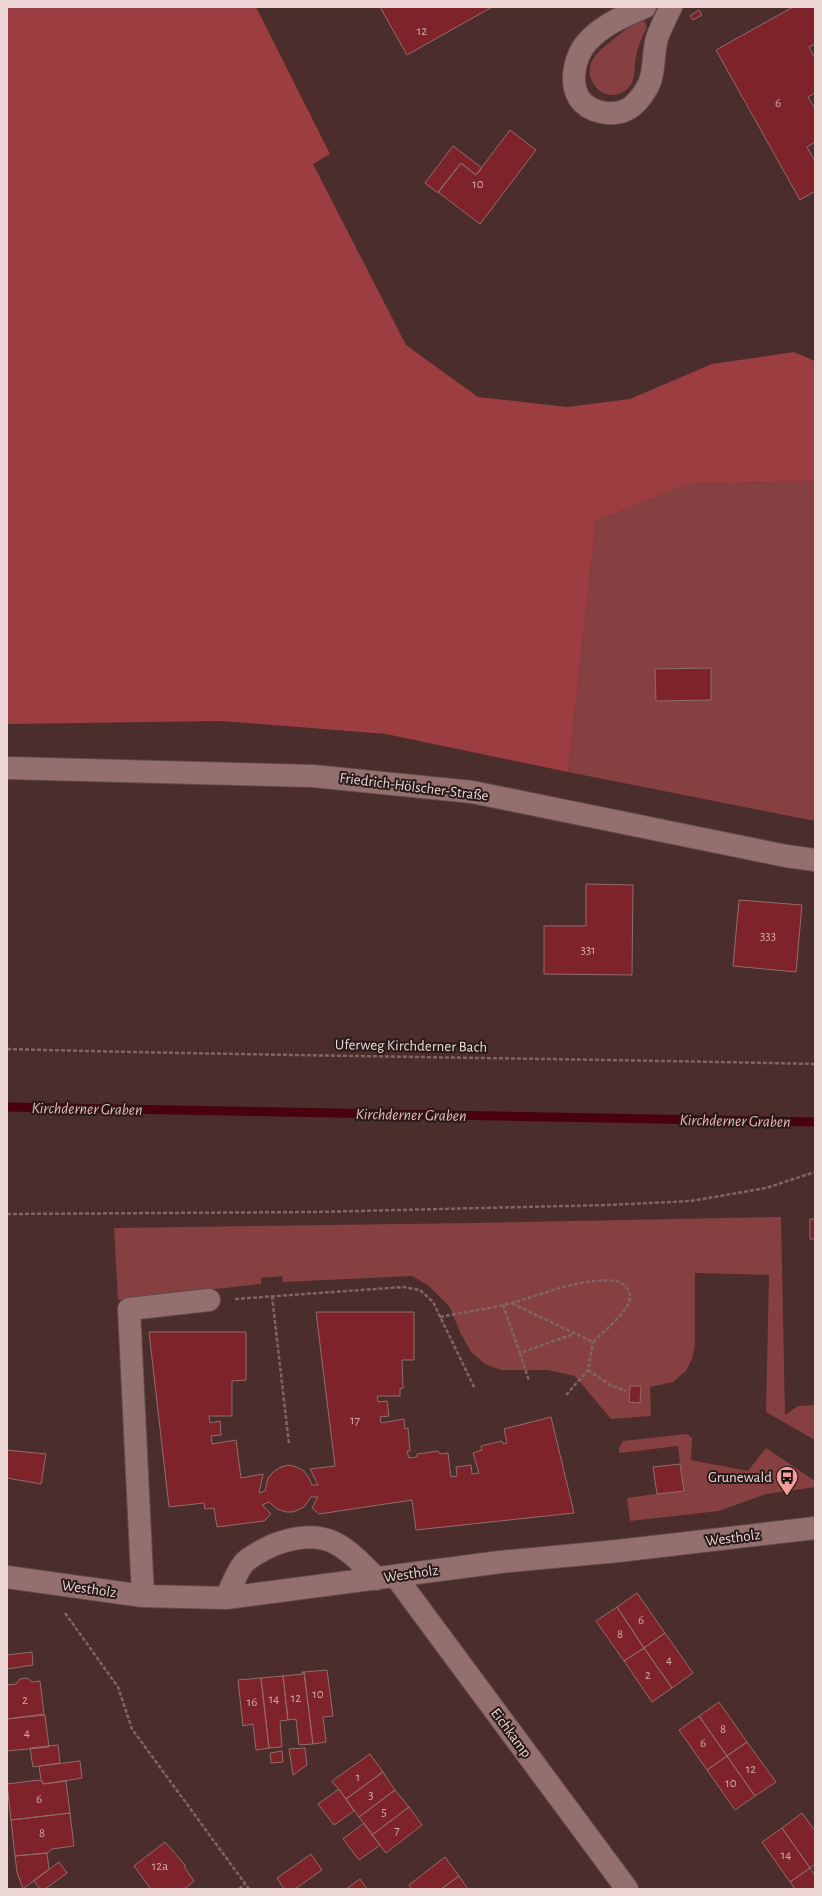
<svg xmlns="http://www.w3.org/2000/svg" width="822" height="1896" viewBox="0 0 822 1896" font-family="'Alegreya Sans',sans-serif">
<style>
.green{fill:#864042}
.forest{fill:#9b3d41}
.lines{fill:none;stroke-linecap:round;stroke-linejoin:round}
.stream{stroke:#49020d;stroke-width:9}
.building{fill:#7f232b;stroke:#906d6c}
.minor-casing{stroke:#644a4b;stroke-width:24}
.path{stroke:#806564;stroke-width:2.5;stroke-dasharray:4 2;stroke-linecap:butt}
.minor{stroke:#936f6e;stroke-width:22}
.labels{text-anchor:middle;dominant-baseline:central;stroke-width:4;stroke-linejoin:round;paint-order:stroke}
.number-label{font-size:13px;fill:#d0a9aa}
.street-label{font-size:15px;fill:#ebd6d5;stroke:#281a19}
.poi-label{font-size:15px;fill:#ebd6d5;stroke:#281a19;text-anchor:end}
.water-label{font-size:16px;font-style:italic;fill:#eeb8b7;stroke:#281a19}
</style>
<rect width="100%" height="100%" fill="#4b2d2c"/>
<path class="green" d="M642,19L645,22L647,28C642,36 638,46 636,56C634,66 636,78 630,86C610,110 577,81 595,56C602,47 627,29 637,20Z
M815,481V821L568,772L596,521L688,484Z
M781,1217L785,1415L798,1406L815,1405V1440L766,1412L769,1275L695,1273V1346L692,1359L686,1371L673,1382L650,1387L651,1416L611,1419L575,1376L548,1370H501L485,1364L471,1352L461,1334L449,1306L428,1285L412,1276L283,1282L282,1276L261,1278V1284L118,1300L114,1228L474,1223Z
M687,1434L692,1438L691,1460L748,1471L766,1448L815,1481V1487L766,1494L719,1511L630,1521L627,1498L683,1490L678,1446L619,1453V1448L623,1441Z"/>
<path class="forest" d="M7,7H256L330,154L313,164L406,345L478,397L567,407L630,399L712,364L794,352L815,361V481L688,484L596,521L568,772L386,734L221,721L7,724Z"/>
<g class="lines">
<path class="stream" d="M7,1107L815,1122"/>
</g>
<path class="building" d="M380,7H492L407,55Z
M793,7H815V44L809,47L815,58V93L808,97L815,109V142L807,147L815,161V191L800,200L716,50Z
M699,10L702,15L693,20L690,16Z
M510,130L536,150L480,224L438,192L461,163L476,175Z
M453,146L482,168L476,175L461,163L438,193L425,183Z
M711,668V700L656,701L655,669Z
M586,884L633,885L632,975L544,974V926H586Z
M739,900L802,905L796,972L733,966Z
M810,1219H815V1239H810Z
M316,1312H414V1360H402L403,1388L400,1389V1396H377L378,1402L387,1401L389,1416L380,1417L381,1423L404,1419L405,1429L408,1428L410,1451H407L409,1458L417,1457V1454L438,1451L440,1454L448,1453L451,1477L457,1476L456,1467L471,1465L472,1474L479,1473L473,1453L482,1450L481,1446L502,1441L503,1444L507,1443L504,1429L551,1417L574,1513L416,1530L412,1500L319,1514L312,1508L318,1497H311L304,1507L293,1512H286L277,1509L269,1502L262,1505L271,1514L264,1521L217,1527L214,1508L205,1509L204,1503L169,1507L149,1332H246V1380L232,1381V1416H209L210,1423L220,1421L221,1435L211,1436L212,1444L236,1440L241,1478L263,1474L259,1493L265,1491L268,1478L273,1472L281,1467L288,1465L297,1467L304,1471L309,1478L312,1485H318L310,1469L335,1466Z
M630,1386H641L640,1403L629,1402Z
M7,1450L46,1454L41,1484L7,1478Z
M680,1464L684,1491L657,1494L653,1467Z
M637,1593L665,1633L644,1648L617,1607Z
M617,1607L644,1648L624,1661L596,1621Z
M665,1633L693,1673L672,1688L644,1648Z
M644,1648L672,1688L652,1702L624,1661Z
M32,1652L33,1665L7,1669V1655Z
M327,1670L333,1716L323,1717L326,1742L313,1744L304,1672Z
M302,1672H304L313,1744L299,1745L296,1719L288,1720L283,1676L303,1674Z
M283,1676L288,1720L280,1721L282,1747L269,1748L261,1678Z
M27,1678L32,1682L40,1681L44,1714L7,1719V1685L16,1684L20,1679Z
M261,1678L269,1748L256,1750L253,1724L243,1726L238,1680Z
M719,1702L747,1742L727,1756L699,1716Z
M45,1715L49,1747L7,1751V1719Z
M699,1716L727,1756L707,1770L679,1730Z
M747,1742L776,1782L755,1796L727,1756Z
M58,1745L60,1763L33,1767L30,1748Z
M305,1748L307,1765L293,1775L289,1749Z
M282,1751L283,1762L271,1763L270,1753Z
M370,1754L383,1772L346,1799L332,1781Z
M727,1756L755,1796L735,1810L707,1770Z
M80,1761L82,1778L44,1784L41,1780L39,1766Z
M383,1772L395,1790L359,1817L346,1799Z
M39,1780L44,1784L66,1781L70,1813L11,1820L7,1784Z
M339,1789L354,1811L334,1825L318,1804Z
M395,1790L409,1807L372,1835L359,1817Z
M409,1807L422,1825L386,1853L372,1835Z
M70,1813L74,1846L52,1849L47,1853L15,1856L11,1820Z
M802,1813L815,1831V1864L810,1868L782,1828Z
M364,1823L380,1845L359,1860L343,1839Z
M782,1828L810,1868L790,1882L762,1842Z
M165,1842L185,1865V1868L194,1881L184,1889H151L134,1866Z
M47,1853L49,1869L23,1889L17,1872L15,1856Z
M311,1854L322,1870L295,1889H284L277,1878Z
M445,1857L459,1876L441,1889H412L409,1885Z
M59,1862L67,1873L45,1889H40L34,1881Z
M810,1868L815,1875V1889H795L790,1882Z
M459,1876L468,1889H441Z
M360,1879L367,1889H346Z"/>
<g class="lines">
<g class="minor-casing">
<path id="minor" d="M645,7C624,16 604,24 588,41C575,55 569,81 579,98C588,112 611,117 626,110C633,107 641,98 645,91C656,76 652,55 657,38C661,27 666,17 671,7
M7,768L313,776L472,792L786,856L815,860
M7,1577L143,1596L226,1598L500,1562L618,1551L815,1528
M396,1577L627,1889
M143,1596L129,1309L209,1300
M226,1598C231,1588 237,1570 245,1562C251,1556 268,1547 276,1544C326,1526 344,1545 377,1579"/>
</g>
<path class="path" d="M7,1049C276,1056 546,1058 815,1064
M7,1214L315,1212L608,1205L691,1201L766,1188L815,1172
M272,1296L289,1444
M235,1299L403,1287L420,1290L433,1302L475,1389
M503,1305L520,1353L574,1334
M440,1317C464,1312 489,1309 512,1303C544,1294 583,1277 616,1281C623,1282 631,1291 630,1298C628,1312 603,1332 593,1342L511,1303
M520,1353L529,1381
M588,1370L610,1385L626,1391
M566,1395L588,1370L593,1342
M65,1613L118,1687L132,1729L249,1889
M239,1889L245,1884"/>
<use href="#minor" class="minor"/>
</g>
<defs>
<g id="bus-pin" transform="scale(1.15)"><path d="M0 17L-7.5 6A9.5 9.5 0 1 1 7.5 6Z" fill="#f59b9a" stroke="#281a19"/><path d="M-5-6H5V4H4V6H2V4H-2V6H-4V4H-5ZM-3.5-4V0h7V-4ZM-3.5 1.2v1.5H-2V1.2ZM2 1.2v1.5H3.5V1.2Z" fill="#111"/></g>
</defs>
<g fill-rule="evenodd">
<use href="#bus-pin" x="787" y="1477"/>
</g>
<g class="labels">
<g class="number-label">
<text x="422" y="31">12</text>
<text x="778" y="103">6</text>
<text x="478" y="184">10</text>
<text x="768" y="936">333</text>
<text x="588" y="950">331</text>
<text x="355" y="1420">17</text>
<text x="641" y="1620">6</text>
<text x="620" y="1634">8</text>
<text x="669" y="1660">4</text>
<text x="648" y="1675">2</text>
<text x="318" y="1694">10</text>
<text x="296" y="1698">12</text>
<text x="274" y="1699">14</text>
<text x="25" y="1700">2</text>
<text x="252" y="1702">16</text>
<text x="723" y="1729">8</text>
<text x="27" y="1733">4</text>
<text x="703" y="1743">6</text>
<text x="751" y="1769">12</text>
<text x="358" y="1777">1</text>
<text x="731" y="1783">10</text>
<text x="371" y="1795">3</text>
<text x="39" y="1799">6</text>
<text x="384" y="1812">5</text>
<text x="397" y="1830">7</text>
<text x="42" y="1833">8</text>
<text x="786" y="1855">14</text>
<text x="160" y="1866">12a</text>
</g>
<g class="street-label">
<text transform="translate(414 787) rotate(7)">Friedrich-Hölscher-Straße</text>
<text transform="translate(411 1046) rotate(1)">Uferweg Kirchderner Bach</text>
<text transform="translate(733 1538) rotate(-7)">Westholz</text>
<text transform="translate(411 1574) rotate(-8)">Westholz</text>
<text transform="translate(89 1589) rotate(8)">Westholz</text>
<text transform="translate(511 1733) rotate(53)">Eichkamp</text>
</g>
<g class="poi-label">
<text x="772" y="1477">Grunewald</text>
</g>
<g class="water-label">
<text transform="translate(87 1109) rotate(1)">Kirchderner Graben</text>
<text transform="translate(411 1115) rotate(1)">Kirchderner Graben</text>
<text transform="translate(735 1121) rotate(1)">Kirchderner Graben</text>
</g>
</g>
<rect width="822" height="1896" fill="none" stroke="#ebd6d5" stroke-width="16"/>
</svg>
